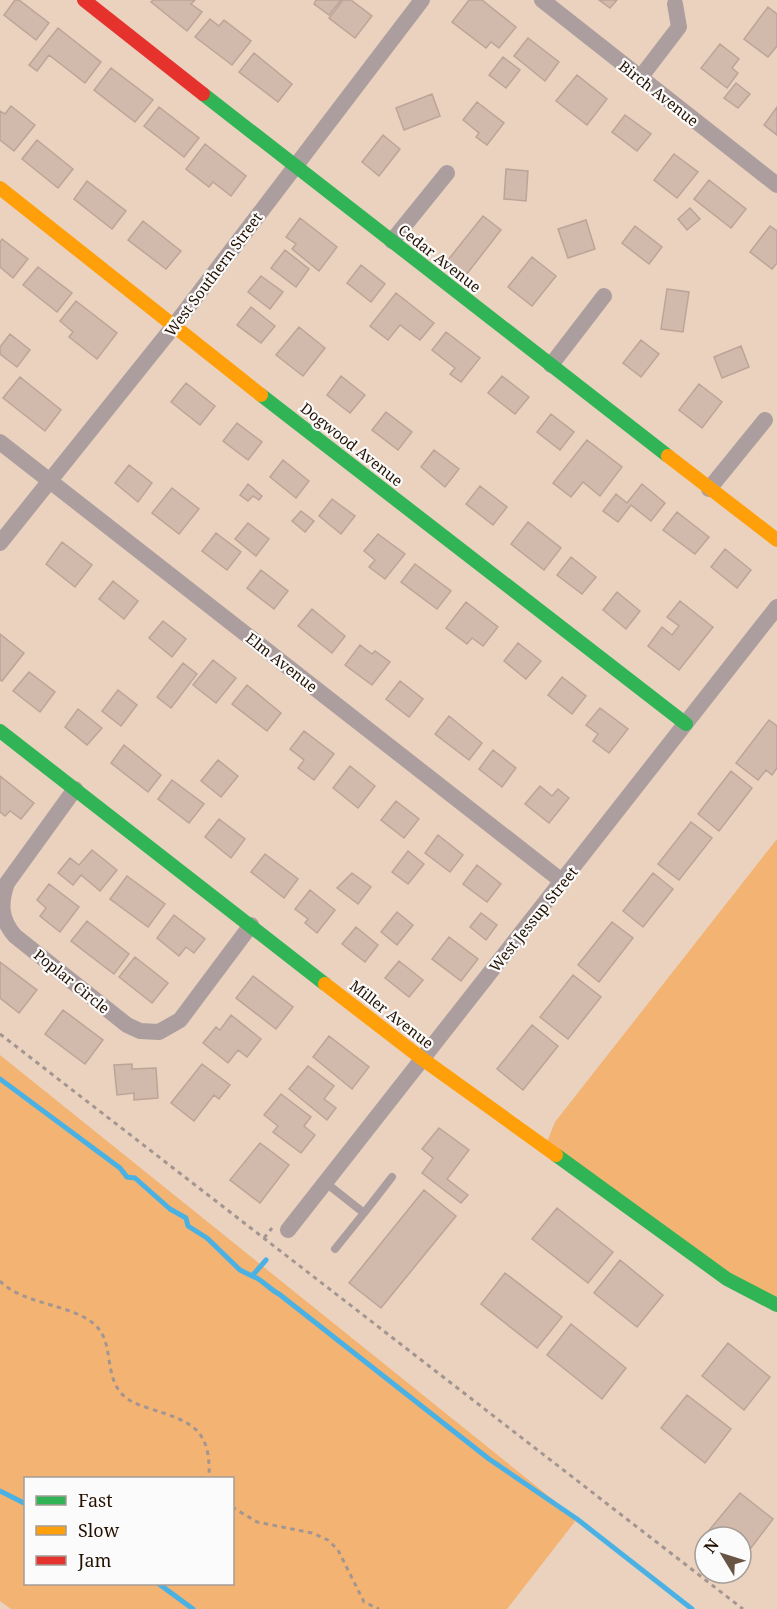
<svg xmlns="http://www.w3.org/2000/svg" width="777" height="1609" viewBox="0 0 777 1609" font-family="'Noto Serif',serif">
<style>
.green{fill:#f3b373;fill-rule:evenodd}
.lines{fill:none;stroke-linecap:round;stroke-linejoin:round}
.stream{stroke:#49b1e4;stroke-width:5}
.building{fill:#d1b9ab;stroke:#bca598;stroke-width:1.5}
.path{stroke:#a39692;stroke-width:3;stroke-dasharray:4.5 4.5;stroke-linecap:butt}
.lane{stroke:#ac9e9e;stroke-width:8}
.street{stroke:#ac9e9e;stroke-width:16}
.fast{stroke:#30b455;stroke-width:14}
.slow{stroke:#ff9f0a;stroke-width:14}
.jam{stroke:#e5322d;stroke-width:14}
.labels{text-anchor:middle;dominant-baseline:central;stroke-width:4.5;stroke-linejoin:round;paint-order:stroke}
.street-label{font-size:15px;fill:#241101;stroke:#fbfbfb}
</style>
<rect width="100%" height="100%" fill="#ead2be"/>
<path class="green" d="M777,839V1305L545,1147L555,1122Z
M0,1055L577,1519L507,1609H11L0,1601ZM26,1478H232V1584H26Z"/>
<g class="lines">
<path class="stream" d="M0,1079L120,1168L127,1177L135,1178L170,1209L186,1218L188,1226L207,1238L240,1270L252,1276L266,1260
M252,1276C262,1279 269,1289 279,1294L489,1459L577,1519L692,1609
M0,1491L26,1504
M159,1584L193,1609"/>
</g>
<path class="building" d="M15,0H19L49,23L36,40L4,15Z
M153,0H195L191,4L202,12L187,31L151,2Z
M316,0H341L329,15L314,4Z
M343,0H351L372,16L355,38L329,18Z
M469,0H482L516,27L499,48L491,42L486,48L452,22Z
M599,0H617L610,8Z
M768,7L777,14V46L768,57L744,39Z
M210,19L219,26L224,20L251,41L232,65L195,37Z
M58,28L101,62L85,83L49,55L37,71L29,65Z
M528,38L559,62L545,81L514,56Z
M720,44L739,59L732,68L738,73L727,88L701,68Z
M254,53L292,84L278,102L239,72Z
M503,57L520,70L506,88L489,75Z
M111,68L153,100L135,122L94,90Z
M577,75L607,99L587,125L556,101Z
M736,83L750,94L738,108L724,98Z
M432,94L440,116L404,130L396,108Z
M477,102L504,123L487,145L476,137L479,133L463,120Z
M11,106L35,125L14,151L0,140V111L5,114Z
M159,107L199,138L184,157L144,126Z
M777,107V135L764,125Z
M625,115L651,134L637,151L612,132Z
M383,135L400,149L379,176L362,162Z
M37,140L73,169L58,188L22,159Z
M205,144L246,176L231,196L213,182L209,187L186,169Z
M674,154L698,172L677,198L654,180Z
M506,169L528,171L526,201L504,199Z
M709,180L746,209L731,228L694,199Z
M87,181L126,211L112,229L74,199Z
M690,208L700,219L687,230L678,219Z
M483,216L501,230L466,275L448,260Z
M300,218L337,247L319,271L292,249L296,244L286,237Z
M586,220L595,249L568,258L558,229Z
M143,221L181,251L166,269L128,240Z
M635,226L662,247L649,264L622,243Z
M770,226L777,231V263L772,269L750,252Z
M2,239L28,259L13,278L0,267V242Z
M285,250L309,269L296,287L271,268Z
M532,257L556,276L532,306L508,287Z
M361,265L385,284L371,302L347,283Z
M38,267L72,293L57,312L23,285Z
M261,276L283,292L270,309L248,292Z
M667,289L689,292L683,332L661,329Z
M396,293L434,323L420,340L400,325L388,340L370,326Z
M76,301L117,333L97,359L69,337L73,332L60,321Z
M251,307L275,326L261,343L237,325Z
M299,327L325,348L303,376L276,355Z
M446,332L480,358L461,382L450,374L455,368L432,350Z
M10,334L30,350L17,367L0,354V347Z
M641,340L659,354L641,377L623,363Z
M741,346L749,367L722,378L714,357Z
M341,376L365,395L350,413L327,395Z
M502,376L529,397L515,414L488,393Z
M20,377L61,410L45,431L3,398Z
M186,383L215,406L200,425L171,402Z
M699,384L722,402L702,428L679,410Z
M386,412L412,432L398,450L372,430Z
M551,414L574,432L560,450L537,432Z
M237,423L262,442L248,460L223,441Z
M587,440L622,467L600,496L583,482L571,497L553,483Z
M434,450L459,469L445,487L421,467Z
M283,460L309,481L296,498L270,477Z
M129,465L152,483L138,502L115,483Z
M248,484L262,496L259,500L253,496L248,501L240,495Z
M642,484L665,503L651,521L631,505L618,522L603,511L616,494L627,503Z
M480,486L507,507L493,525L466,504Z
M172,488L199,509L179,534L152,513Z
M332,499L355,516L341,534L319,516Z
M301,511L314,521L305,532L292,521Z
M677,512L709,537L695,554L663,530Z
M528,522L561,548L544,570L511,544Z
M248,523L269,539L256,556L235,539Z
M216,533L241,552L227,570L202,551Z
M378,534L405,554L385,579L369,567L375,560L364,551Z
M62,542L92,565L75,587L46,564Z
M725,549L751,570L737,588L711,567Z
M571,557L596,577L582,594L557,575Z
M415,564L451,591L437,609L401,582Z
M261,570L288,591L274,609L247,588Z
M113,581L138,601L124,619L99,599Z
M617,592L640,611L626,629L603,610Z
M680,601L713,627L679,670L648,646L662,627L672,635L679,626L667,617Z
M466,602L498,627L483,646L472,638L467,644L446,628Z
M312,609L345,636L332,653L298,626Z
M163,621L186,639L172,657L149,638Z
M0,634L24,653L2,681L0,680Z
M518,643L541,661L526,679L504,661Z
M360,645L372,654L375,651L390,662L372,685L345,665Z
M213,660L236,678L216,703L193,685Z
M183,663L197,674L171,708L157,697Z
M29,672L55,692L40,712L13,691Z
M562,677L586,696L572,714L548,695Z
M400,681L423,699L409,717L386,699Z
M247,685L281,713L267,731L232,704Z
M118,690L137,705L121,726L102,711Z
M600,708L628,729L609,753L593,741L598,734L586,725Z
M78,709L102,728L87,745L65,727Z
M449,716L482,743L469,760L435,734Z
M769,720L777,726V768L772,775L766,770L758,780L736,763Z
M304,731L334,754L314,780L298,768L304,760L290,749Z
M124,745L161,775L148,792L111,763Z
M493,750L516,768L502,787L479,769Z
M218,760L238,776L221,797L201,781Z
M350,766L375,786L358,808L333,788Z
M731,771L752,788L719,831L698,814Z
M0,776L34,803L21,819L10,811L5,816L0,812Z
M172,780L204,804L189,823L158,799Z
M540,786L552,796L558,789L569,798L549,823L525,804Z
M396,801L419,819L404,838L381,820Z
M219,819L245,839L231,858L205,837Z
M691,822L712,838L679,880L658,864Z
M438,835L463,855L450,872L425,853Z
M92,850L117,870L100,891L81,875L73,885L58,873L70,858L79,865Z
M408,851L424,864L408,884L392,872Z
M265,854L298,879L284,898L251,872Z
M477,865L501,884L487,902L463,884Z
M352,873L371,887L358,904L337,888Z
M653,873L673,889L643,927L623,911Z
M127,876L165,904L148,927L110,899Z
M49,884L79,907L60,932L40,916L46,908L37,900Z
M310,890L335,910L317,933L305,923L308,919L295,909Z
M397,912L413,925L397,945L381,932Z
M481,913L497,925L486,940L470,927Z
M174,915L205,939L194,953L186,947L179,956L157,938Z
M87,921L129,954L114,974L71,941Z
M612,922L633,938L599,982L578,965Z
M356,927L378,945L365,962L342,944Z
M449,937L478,959L461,981L432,959Z
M135,957L168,983L152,1003L119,977Z
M399,961L423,980L409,997L385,978Z
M0,962L37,990L19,1013L0,998Z
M573,975L601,997L568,1039L540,1017Z
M253,976L293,1007L276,1029L236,998Z
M63,1010L103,1040L85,1064L45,1034Z
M231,1015L261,1039L247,1057L238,1050L228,1063L203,1043L216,1027L220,1030Z
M532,1025L558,1046L523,1090L497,1069Z
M329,1036L369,1067L352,1089L313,1057Z
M132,1064V1069L156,1068L158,1098L134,1100V1093L117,1095L114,1065Z
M202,1064L230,1085L219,1099L214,1095L194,1121L171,1103Z
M308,1066L334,1086L324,1099L336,1108L327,1120L289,1089Z
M281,1094L311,1117L304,1126L315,1135L301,1153L273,1132L278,1126L264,1115Z
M439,1128L469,1150L447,1179L468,1195L461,1203L422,1173L433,1158L422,1149Z
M260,1143L289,1165L260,1203L230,1180Z
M424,1190L456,1216L381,1308L349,1283Z
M557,1208L613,1252L588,1283L532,1239Z
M620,1260L663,1295L637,1327L594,1293Z
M505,1273L562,1317L537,1348L481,1304Z
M571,1324L626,1368L602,1399L547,1355Z
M728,1343L770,1377L744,1410L702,1376Z
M687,1395L731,1429L705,1463L661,1428Z
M740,1493L773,1519L741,1561V1537H710L706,1534Z"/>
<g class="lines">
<path class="path" d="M0,1034L743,1609
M264,1238L272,1228
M0,1281C23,1305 73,1304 95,1325C113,1341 105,1369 118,1389C125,1400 136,1404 148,1408C192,1422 211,1428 209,1478
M232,1507L257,1522L312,1533L328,1540L338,1550L364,1602L379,1609"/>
<path class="lane" d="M326,1183L364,1213L392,1177
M335,1249L364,1213"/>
<path class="street" d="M542,0L777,185
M640,78L679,27L675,4
M392,241L447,173
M551,365L604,296
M0,442L563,882
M709,489L765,420
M0,543L173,327L422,0
M75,789L7,883C0,903 0,919 15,936L127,1025L140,1031L159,1032L180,1020L251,925
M288,1230L777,607"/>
<path class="fast" d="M203,94L668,456
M261,395L686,724
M0,731L325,984
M556,1155L727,1279L777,1305"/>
<path class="slow" d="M0,188L261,395
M668,456L777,540
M325,984L421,1058L556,1155"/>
<path class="jam" d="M84,0L203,94"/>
</g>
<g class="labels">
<g class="street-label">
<text transform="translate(659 93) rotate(38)">Birch Avenue</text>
<text transform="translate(440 258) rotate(38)">Cedar Avenue</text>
<text transform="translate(213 274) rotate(-53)">West Southern Street</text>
<text transform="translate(352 444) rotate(38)">Dogwood Avenue</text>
<text transform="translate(282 662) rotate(38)">Elm Avenue</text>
<text transform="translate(533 919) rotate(-51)">West Jessup Street</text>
<text transform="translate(72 981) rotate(39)">Poplar Circle</text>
<text transform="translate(392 1014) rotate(38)">Miller Avenue</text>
</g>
</g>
<rect x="24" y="1477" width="210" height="108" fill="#fbfbfb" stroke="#a59d97" stroke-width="1.5"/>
<rect x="36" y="1496" width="30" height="9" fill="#30b455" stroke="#a59d97" stroke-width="1.5"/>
<text x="78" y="1507" font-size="18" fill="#241101">Fast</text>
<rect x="36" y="1526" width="30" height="9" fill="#ff9f0a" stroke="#a59d97" stroke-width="1.5"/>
<text x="78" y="1537" font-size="18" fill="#241101">Slow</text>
<rect x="36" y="1556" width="30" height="9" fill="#e5322d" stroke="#a59d97" stroke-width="1.5"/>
<text x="78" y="1567" font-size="18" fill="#241101">Jam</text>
<g transform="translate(723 1555) rotate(308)"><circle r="28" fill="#fbfbfb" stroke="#a59d97" stroke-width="1.5"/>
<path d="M0-4.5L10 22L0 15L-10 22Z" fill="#695543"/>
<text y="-9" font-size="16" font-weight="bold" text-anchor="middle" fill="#241101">N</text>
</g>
</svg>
